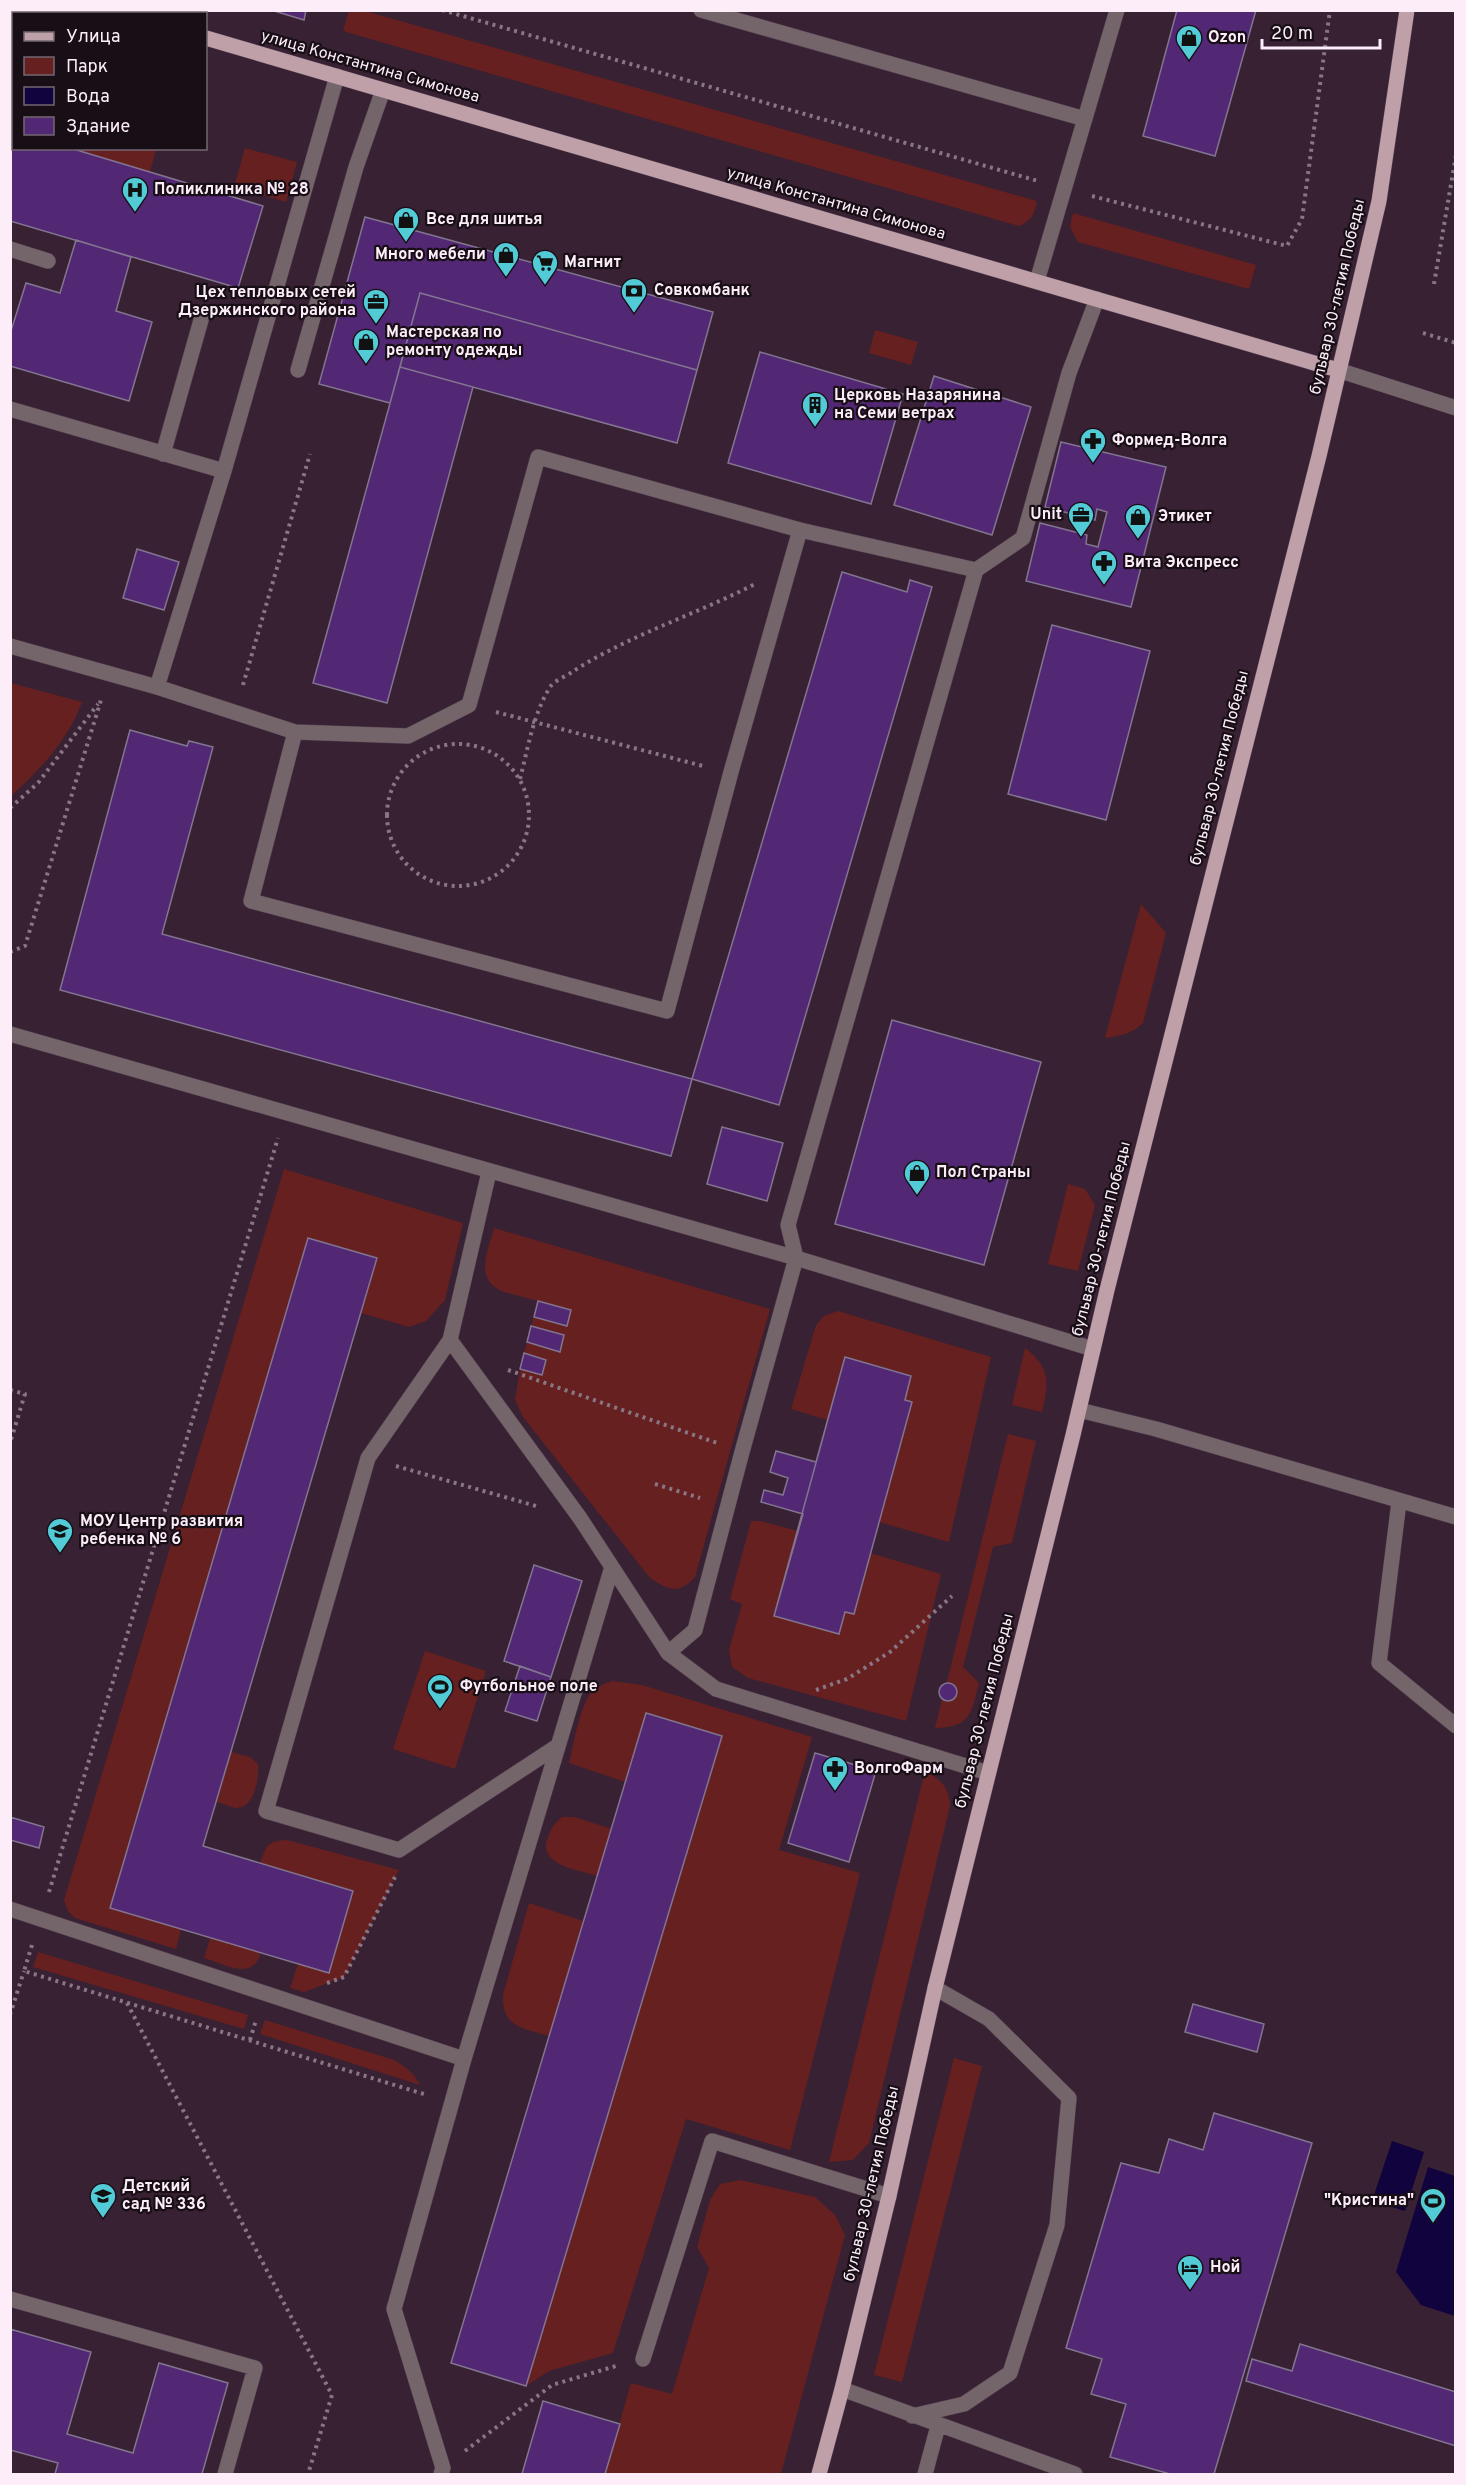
<svg xmlns="http://www.w3.org/2000/svg" width="1466" height="2485" viewBox="0 0 1466 2485" font-family="Overpass,sans-serif">
<style>
.green{fill:#672020}
.water{fill:#10033e}
.building{fill:#522773;stroke:#827590;stroke-width:1.5}
.lines{fill:none;stroke-linecap:round;stroke-linejoin:round}
.minor-casing{stroke:#533e4f;stroke-width:16}
.major-casing{stroke:#533e4f;stroke-width:16}
.path{stroke:#897685;stroke-width:4;stroke-dasharray:3 4.5;stroke-linecap:butt}
.minor{stroke:#74656a;stroke-width:15}
.major{stroke:#bfa0a9;stroke-width:15}
.labels{text-anchor:middle;dominant-baseline:central;stroke-width:4.5;stroke-linejoin:round;paint-order:stroke}
.poi-label{font-size:16px;font-weight:bold;fill:#fcedf9;stroke:#180e16;text-anchor:start}
.street-label{font-size:16px;fill:#fcedf9;stroke:#180e16}
</style>
<rect width="100%" height="100%" fill="#372133"/>
<path class="green" d="M349,10L365,11L1037,201C1034,215 1032,220 1019,226L343,31Z
M152,148L156,150L150,172L70,149Z
M245,148L297,162L286,202L234,187Z
M1073,213L1256,265L1249,289L1078,242L1070,227Z
M875,330L918,342L911,365L869,353Z
M11,683L82,702C69,739 39,771 11,796Z
M1141,904L1166,933L1143,1023C1131,1034 1121,1036 1105,1038Z
M284,1169L463,1223L445,1300L426,1321L409,1327L361,1313L377,1258L308,1238L110,1908L181,1929L176,1949L75,1918L68,1911L64,1900Z
M1068,1184L1085,1189L1095,1205L1078,1271L1048,1264Z
M494,1228L770,1309L695,1577C679,1595 668,1590 650,1578L523,1417L515,1400L520,1369L542,1375L546,1360L524,1353L527,1342L560,1351L564,1336L531,1326L534,1317L566,1326L571,1310L501,1291C474,1277 488,1252 494,1228Z
M838,1311L991,1357L949,1542L879,1522L912,1402L905,1400L911,1375L846,1357L828,1420L791,1409L816,1325L824,1316Z
M1025,1348C1051,1368 1049,1383 1042,1412L1012,1405Z
M1008,1434L1036,1441L1012,1543L993,1547L963,1667L979,1683C972,1712 970,1728 935,1728L942,1699L949,1701L955,1697L957,1690L953,1684L947,1682Z
M751,1521H760L798,1531L839,1633L845,1612L870,1553L941,1574L906,1721L748,1678L732,1667L729,1650L742,1604L730,1599Z
M425,1651L486,1671L455,1769L393,1749Z
M612,1681L642,1685L812,1737L779,1850L860,1873L790,2150L686,2119L613,2353L549,2371L526,2386L722,1737L647,1713L625,1782L569,1763C574,1744 579,1708 591,1693C596,1687 604,1684 612,1681Z
M231,1752L250,1757L258,1764C259,1778 255,1808 236,1808C230,1807 222,1803 217,1802Z
M925,1771C941,1780 949,1786 950,1806L869,2143L853,2160L829,2162Z
M562,1817H574L612,1829L597,1876C580,1870 539,1866 547,1840C551,1829 553,1824 562,1817Z
M287,1840L399,1870L344,1977L304,1992L290,1988L298,1964L329,1973L353,1891L260,1863C267,1845 267,1841 287,1840Z
M529,1903L583,1921L549,2036C523,2028 502,2028 503,1995Z
M210,1938L261,1953C252,1982 225,1964 204,1958Z
M38,1952L248,2015L244,2029L33,1967Z
M265,2020L394,2060C406,2067 414,2073 420,2085L260,2034Z
M954,2058L982,2066L902,2382L874,2375Z
M740,2180L815,2197L835,2215L845,2235L781,2474H605L631,2383L672,2394L709,2268L697,2247L710,2200L720,2184Z"/>
<path class="water" d="M1392,2141L1424,2152L1405,2211L1372,2201Z
M1428,2167L1455,2176V2316L1421,2305L1396,2272Z"/>
<path class="building" d="M271,10H306L304,20Z
M1177,10H1256L1215,156L1143,136Z
M10,131L14,132V148H70L263,206L238,288L10,221Z
M365,217L713,312L697,370L420,293L390,403L319,384Z
M76,240L131,257L116,311L152,322L129,401L10,366V334L26,283L60,293Z
M420,293L697,370L677,443L400,367Z
M760,352L903,394L871,504L728,463Z
M400,367L473,387L387,703L313,683Z
M934,376L1031,407L992,535L894,505Z
M1061,442L1166,467L1131,607L1026,581L1040,523L1087,535L1086,544L1098,547L1107,512L1097,509L1095,520L1045,507Z
M137,549L179,562L164,610L123,598Z
M842,572L907,592L910,580L932,587L779,1105L692,1079Z
M1052,625L1150,651L1106,820L1008,794Z
M130,730L187,746L189,741L213,747L162,934L692,1079L671,1156L60,990Z
M892,1020L1041,1062L984,1265L835,1224Z
M722,1127L783,1143L767,1201L707,1184Z
M308,1238L377,1258L203,1846L353,1891L329,1973L110,1908Z
M538,1301L571,1310L567,1326L534,1317Z
M531,1326L564,1335L560,1352L527,1342Z
M524,1353L546,1360L542,1375L520,1369Z
M845,1357L911,1376L905,1400L912,1402L854,1614L845,1612L839,1634L774,1616L803,1514L761,1502L764,1490L783,1495L788,1478L770,1472L776,1451L816,1462Z
M845,1357L911,1376L905,1400L912,1402L854,1614L845,1612L839,1634L774,1616Z
M534,1565L582,1581L551,1677L504,1661Z
M520,1666L551,1677L537,1721L505,1711Z
M939 1692a9 9 0 1 1 18 0a9 9 0 1 1-18 0Z
M646,1713L722,1736L526,2386L451,2363Z
M815,1753L876,1771L849,1862L788,1843Z
M10,1817L44,1827L39,1848L10,1840Z
M1193,2004L1264,2024L1257,2052L1185,2032Z
M1214,2113L1312,2143L1214,2474H1170L1110,2457L1126,2404L1091,2394L1102,2359L1066,2348L1121,2163L1159,2173L1169,2139L1203,2150Z
M10,2329L91,2352L67,2434L133,2453L159,2363L228,2383L202,2474H55L58,2463L10,2450Z
M1300,2344L1456,2392V2446L1246,2381L1252,2359L1292,2371Z
M543,2401L620,2424L605,2474H522Z"/>
<g class="lines">
<g class="minor-casing">
<path id="minor" d="M701,10L1085,119
M10,249L48,261
M1037,281L1117,10
M298,370L356,167L383,90
M1338,370L1456,408
M10,409L224,471
M163,454L203,313
M976,570L1023,538L1069,373L1097,299
M10,646L157,687L295,732L251,901L667,1011L731,772L800,530L976,570L788,1225L796,1258L742,1452L695,1630L668,1653
M157,687L224,471L337,76
M295,732L408,736L469,705L538,457L800,530
M10,1034L796,1258L1093,1349
M489,1172L450,1340L580,1518L612,1567
M450,1340L368,1458L266,1811L399,1850L556,1747
M1079,1410L1156,1429L1456,1517
M1399,1502L1379,1663L1456,1726
M10,1909L464,2059L612,1567L668,1653L716,1689L988,1773
M10,2299L255,2368L225,2474
M643,2359L712,2141L889,2196
M842,2389L1075,2474
M912,2416L964,2404L1010,2373L1057,2225L1069,2098L989,2019L935,1988
M441,2474L443,2468L394,2309L464,2059
M925,2474L938,2426"/>
</g>
<g class="major-casing">
<path id="major" d="M113,10L123,14
M206,38L1338,370
M819,2474L842,2389L889,2196L935,1988L1073,1435L1107,1290L1319,456L1379,201L1407,10"/>
</g>
<path class="path" d="M442,10L1038,181
M10,98L14,99
M1092,196L1287,246L1302,219L1330,10
M1434,284L1456,155
M1423,333L1456,343
M243,685L310,454
M496,712L703,766
M387 815a71 71 0 1 1 142 0a71 71 0 1 1-142 0Z
M520,779C528,748 533,715 550,687C554,681 566,676 572,672C629,635 695,615 755,584
M10,808L38,783L98,704
M10,952L25,946L101,700
M508,1370L717,1443
M10,1390L25,1394L10,1443
M396,1466L536,1506
M655,1484L700,1498
M816,1690L847,1679L890,1652L952,1596
M49,1892L278,1138
M32,1945L24,1971L427,2095
M327,1983L344,1977L395,1877
M127,2003L332,2395L308,2474
M10,2015L24,1971
M250,2040L256,2020
M465,2451L552,2385L616,2366"/>
<use href="#minor" class="minor"/>
<use href="#major" class="major"/>
</g>
<defs>
<g id="shop-pin" transform="scale(1.35)"><path d="M0 17L-7.5 6A9.5 9.5 0 1 1 7.5 6Z" fill="#52cbd7" stroke="#180e16"/><path d="M-5-2.5h2.3a2.7 3.5 0 0 1 5.4 0H5L5.5 6h-11ZM-1.5-2.5h3a1.5 2.3 0 0 0-3 0Z" fill="#111"/></g>
<g id="hospital-pin" transform="scale(1.35)"><path d="M0 17L-7.5 6A9.5 9.5 0 1 1 7.5 6Z" fill="#52cbd7" stroke="#180e16"/><path d="M-5-5h3v3.5h4V-5h3V5h-3V1.5h-4V5h-3Z" fill="#111"/></g>
<g id="supermarket-pin" transform="scale(1.35)"><path d="M0 17L-7.5 6A9.5 9.5 0 1 1 7.5 6Z" fill="#52cbd7" stroke="#180e16"/><path d="M-6-5.5h2.5l.6 2H6L4.5 2H-2.5L-4.4-4H-6ZM-1.5 3.2a1.3 1.3 0 1 0 .1 0ZM3 3.2a1.3 1.3 0 1 0 .1 0Z" fill="#111"/></g>
<g id="bank-pin" transform="scale(1.35)"><path d="M0 17L-7.5 6A9.5 9.5 0 1 1 7.5 6Z" fill="#52cbd7" stroke="#180e16"/><path d="M-6-4H6V4H-6ZM0-2.3a2.3 2.3 0 1 0 0 4.6a2.3 2.3 0 1 0 0-4.6Z" fill="#111"/></g>
<g id="office-pin" transform="scale(1.35)"><path d="M0 17L-7.5 6A9.5 9.5 0 1 1 7.5 6Z" fill="#52cbd7" stroke="#180e16"/><path d="M-6-3h4V-5.5h4V-3h4V5H-6ZM-1-4.5V-3h2v-1.5ZM-6 0V1H6V0Z" fill="#111"/></g>
<g id="building-pin" transform="scale(1.35)"><path d="M0 17L-7.5 6A9.5 9.5 0 1 1 7.5 6Z" fill="#52cbd7" stroke="#180e16"/><path d="M-4-6H4V6H1V3H-1V6H-4ZM-2.5-4.3h1.7v1.8h-1.7ZM.8-4.3h1.7v1.8H.8ZM-2.5-1h1.7V.8h-1.7ZM.8-1h1.7V.8H.8Z" fill="#111"/></g>
<g id="pharmacy-pin" transform="scale(1.35)"><path d="M0 17L-7.5 6A9.5 9.5 0 1 1 7.5 6Z" fill="#52cbd7" stroke="#180e16"/><path d="M-2-6h4v4h4v4h-4v4h-4v-4h-4v-4h4Z" fill="#111"/></g>
<g id="school-pin" transform="scale(1.35)"><path d="M0 17L-7.5 6A9.5 9.5 0 1 1 7.5 6Z" fill="#52cbd7" stroke="#180e16"/><path d="M0-5L7-2L0 1L-7-2ZM-4 1L0 2.5L4 1V4Q0 6-4 4Z" fill="#111"/></g>
<g id="stadium-pin" transform="scale(1.35)"><path d="M0 17L-7.5 6A9.5 9.5 0 1 1 7.5 6Z" fill="#52cbd7" stroke="#180e16"/><path d="M0-5a6.5 5 0 1 0 0 10a6.5 5 0 1 0 0-10ZM-3.5-1.8h7v3.6h-7Z" fill="#111"/></g>
<g id="hotel-pin" transform="scale(1.35)"><path d="M0 17L-7.5 6A9.5 9.5 0 1 1 7.5 6Z" fill="#52cbd7" stroke="#180e16"/><path d="M-6-4.5h1.5V1H6V5H4.5V3h-9V5H-6ZM-4 0a1.8 1.8 0 1 1 3.6 0ZM.5 0V-2.5h3Q6-2.5 6 0Z" fill="#111"/></g>
</defs>
<g fill-rule="evenodd">
<use href="#shop-pin" x="1189" y="38"/>
<use href="#hospital-pin" x="135" y="190"/>
<use href="#shop-pin" x="406" y="220"/>
<use href="#shop-pin" x="506" y="255"/>
<use href="#supermarket-pin" x="545" y="263"/>
<use href="#bank-pin" x="634" y="291"/>
<use href="#office-pin" x="376" y="302"/>
<use href="#shop-pin" x="366" y="342"/>
<use href="#building-pin" x="815" y="405"/>
<use href="#pharmacy-pin" x="1093" y="441"/>
<use href="#office-pin" x="1081" y="515"/>
<use href="#shop-pin" x="1138" y="517"/>
<use href="#pharmacy-pin" x="1104" y="563"/>
<use href="#shop-pin" x="917" y="1173"/>
<use href="#school-pin" x="60" y="1531"/>
<use href="#stadium-pin" x="440" y="1687"/>
<use href="#pharmacy-pin" x="835" y="1769"/>
<use href="#school-pin" x="103" y="2196"/>
<use href="#stadium-pin" x="1433" y="2201"/>
<use href="#hotel-pin" x="1190" y="2268"/>
</g>
<g class="labels">
<g class="poi-label">
<text x="1208" y="38">Ozon</text>
<text x="154" y="190">Поликлиника № 28</text>
<text x="426" y="220">Все для шитья</text>
<text x="486" y="255" text-anchor="end">Много мебели</text>
<text x="564" y="263">Магнит</text>
<text x="654" y="291">Совкомбанк</text>
<text x="356" y="293" text-anchor="end">Цех тепловых сетей<tspan x="356" dy="18">Дзержинского района</tspan></text>
<text x="386" y="333">Мастерская по<tspan x="386" dy="18">ремонту одежды</tspan></text>
<text x="834" y="396">Церковь Назарянина<tspan x="834" dy="18">на Семи ветрах</tspan></text>
<text x="1112" y="441">Формед-Волга</text>
<text x="1062" y="515" text-anchor="end">Unit</text>
<text x="1158" y="517">Этикет</text>
<text x="1124" y="563">Вита Экспресс</text>
<text x="936" y="1173">Пол Страны</text>
<text x="80" y="1522">МОУ Центр развития<tspan x="80" dy="18">ребенка № 6</tspan></text>
<text x="460" y="1687">Футбольное поле</text>
<text x="854" y="1769">ВолгоФарм</text>
<text x="122" y="2187">Детский<tspan x="122" dy="18">сад № 336</tspan></text>
<text x="1414" y="2201" text-anchor="end">"Кристина"</text>
<text x="1210" y="2268">Ной</text>
</g>
<g class="street-label">
<text transform="translate(370 67) rotate(16)">улица Константина Симонова</text>
<text transform="translate(836 204) rotate(16)">улица Константина Симонова</text>
<text transform="translate(1338 297) rotate(-77)">бульвар 30-летия Победы</text>
<text transform="translate(1220 768) rotate(-76)">бульвар 30-летия Победы</text>
<text transform="translate(1102 1239) rotate(-76)">бульвар 30-летия Победы</text>
<text transform="translate(985 1711) rotate(-76)">бульвар 30-летия Победы</text>
<text transform="translate(872 2184) rotate(-77)">бульвар 30-летия Победы</text>
</g>
</g>
<rect width="1466" height="2485" fill="none" stroke="#fcedf9" stroke-width="24"/>
<rect x="12" y="12" width="195" height="138" fill="#180e16" stroke="#736771" stroke-width="1.5"/>
<rect x="24" y="32" width="30" height="9" fill="#bfa0a9" stroke="#736771" stroke-width="1.5"/>
<text x="66" y="42" font-size="18" fill="#fcedf9">Улица</text>
<rect x="24" y="57" width="30" height="18" fill="#672020" stroke="#736771" stroke-width="1.5"/>
<text x="66" y="72" font-size="18" fill="#fcedf9">Парк</text>
<rect x="24" y="87" width="30" height="18" fill="#10033e" stroke="#736771" stroke-width="1.5"/>
<text x="66" y="102" font-size="18" fill="#fcedf9">Вода</text>
<rect x="24" y="117" width="30" height="18" fill="#522773" stroke="#736771" stroke-width="1.5"/>
<text x="66" y="132" font-size="18" fill="#fcedf9">Здание</text>
<path d="M1262 39v9h118v-9" fill="none" stroke="#fcedf9" stroke-width="3"/>
<text x="1271" y="39" font-size="18" fill="#fcedf9" stroke="#180e16" stroke-width="4.5" paint-order="stroke">20 m</text>
</svg>
